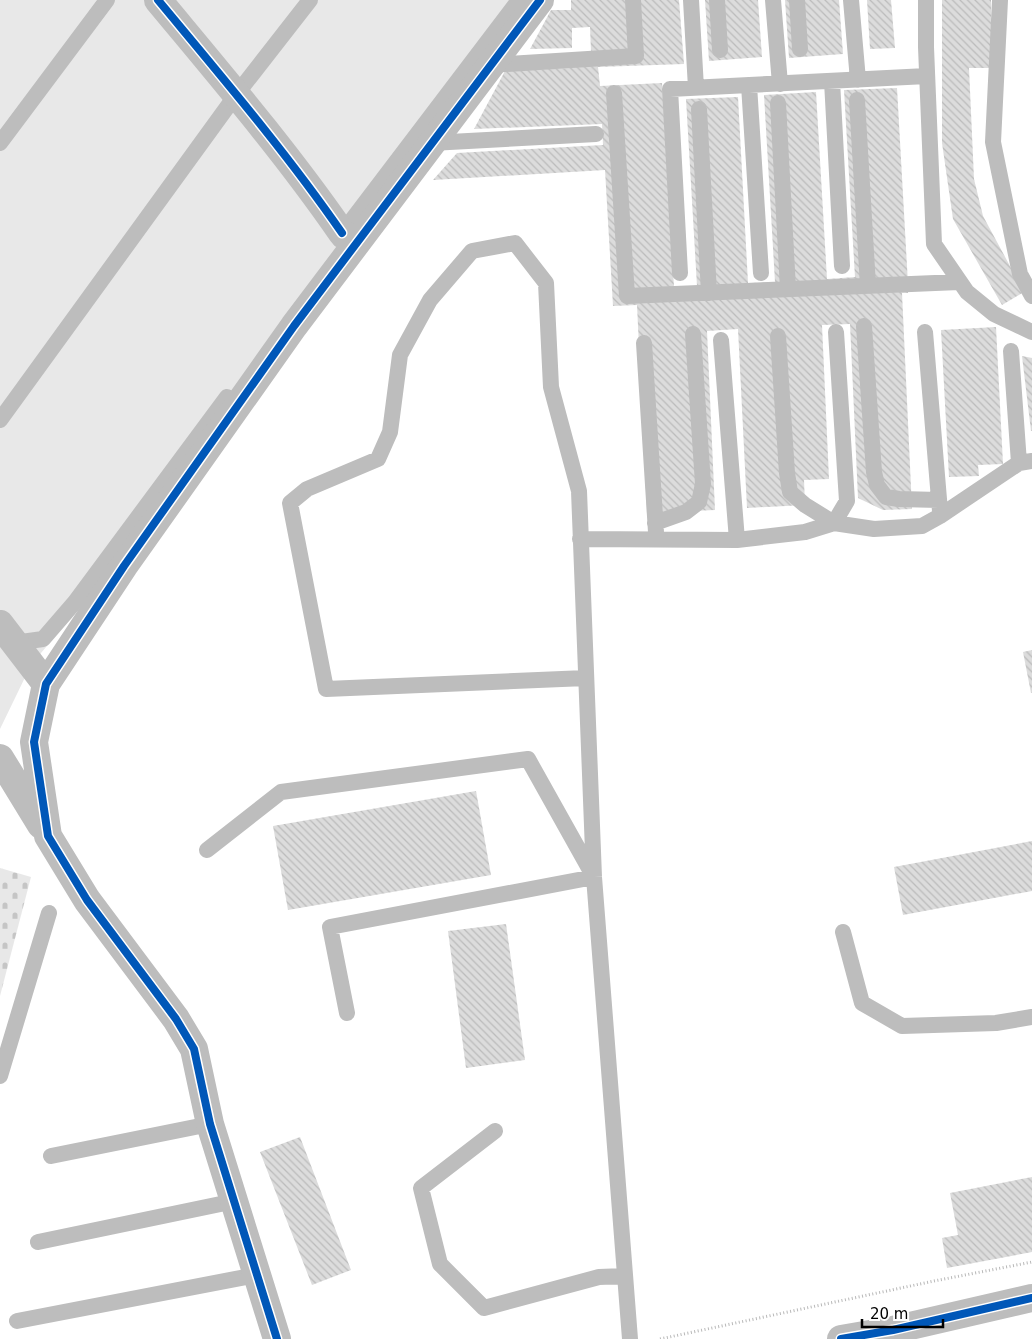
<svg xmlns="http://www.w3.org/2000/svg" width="1032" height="1339" viewBox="0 0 1032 1339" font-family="'DejaVu Sans',sans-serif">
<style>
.green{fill:#e8e8e8}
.cemetery{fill:url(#cemetery-stones)}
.building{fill:url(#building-back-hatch)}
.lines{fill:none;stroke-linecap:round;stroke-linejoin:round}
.path{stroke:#b8b8b8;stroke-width:3;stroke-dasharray:1 2.5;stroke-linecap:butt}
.lane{stroke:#bdbdbd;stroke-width:16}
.street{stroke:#bdbdbd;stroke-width:28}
.cycleway-casing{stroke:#fff;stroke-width:11}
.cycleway{stroke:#0057b8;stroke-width:8}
</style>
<defs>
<pattern id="cemetery-stones" width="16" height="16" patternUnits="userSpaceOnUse" patternTransform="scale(1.25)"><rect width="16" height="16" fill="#e8e8e8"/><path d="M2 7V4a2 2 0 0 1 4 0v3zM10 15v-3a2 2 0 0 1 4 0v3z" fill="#c5c5c5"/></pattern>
<pattern id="building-back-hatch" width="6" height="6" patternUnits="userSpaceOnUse" patternTransform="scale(1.25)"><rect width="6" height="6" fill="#dcdcdc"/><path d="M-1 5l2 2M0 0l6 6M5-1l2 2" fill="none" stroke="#bbb"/></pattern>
</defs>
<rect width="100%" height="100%" fill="#fff"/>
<path class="green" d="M0,0H528L97,586L31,665L0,729Z"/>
<path class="cemetery" d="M0,868L31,877L0,996Z"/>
<path class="building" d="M571,0H679L684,64L598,67L600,86L662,83L674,287L697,286L686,99L738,97L748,283L775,282L764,95L816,92L827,279L855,277L844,90L897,88L908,284V293H902L912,509L883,510L858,498L850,324L822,325L829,479L804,480L805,505L747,508L738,329L707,331L715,510L647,513L637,305L613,306L605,170L433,180L457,153L603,145L602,124L474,129L505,71L571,68V52H591L590,27L572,28V48L530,49L551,10H571Z
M705,0H758L762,57L709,61Z
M785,0H839L843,54L789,58Z
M867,0H891L895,48L870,49Z
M942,0H991V68H969L974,179L983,216L1024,292L1002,305L953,219L942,143Z
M996,327L1003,464L978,465L979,476L949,477L941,330Z
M1022,356L1032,358V431H1031Z
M1032,650V693H1031L1023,652Z
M476,791L491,875L288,910L273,826Z
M1032,841V891L903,915L894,867Z
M506,924L525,1060L466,1068L448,931Z
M300,1137L351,1270L312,1285L260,1152Z
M1032,1177V1252L947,1268L942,1238L958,1235L950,1193Z"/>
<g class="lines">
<path class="path" d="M660,1339L934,1281L1032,1262"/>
<path class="lane" d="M691,0L696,88
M717,0L720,50
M773,0L780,84
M797,0L800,49
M851,0L858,80
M926,0V47L934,244L967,292L994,314L1032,332
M1000,0L993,142L1020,274L1032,296
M490,65L636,56L633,0
M832,81L842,266
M749,85L761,273
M614,93L627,296L959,282
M857,100L868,286
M778,103L788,289
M699,109L709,293
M0,143L107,0
M431,143L596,134
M340,240L342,233L519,0
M680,273L670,89L927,76
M864,326L874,472L877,485L886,497L899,499L939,500
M836,332L847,501L834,523L874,529L922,526L940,516L1019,463L1032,461
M925,332L940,511
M778,336L787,473L790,492L805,505L834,523
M721,340L737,540
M644,343L656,532
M1011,351L1019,463
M0,420L236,95L310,0
M655,523L686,512L699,502L703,484L693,334
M580,539L737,540L805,532L834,523
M14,643L43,639L75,602L227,397
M586,678L326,689L290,503L307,489L378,459L390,432L400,355L430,300L472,251L515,243L546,283L551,387L579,491L594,877L630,1339
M207,850L281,792L528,759L594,877L330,927L347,1013
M843,932L862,1003L902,1026L996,1023L1032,1017
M0,1076L49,913
M495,1131L421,1188L440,1264L484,1308L599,1277L625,1276
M51,1156L210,1124
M38,1242L235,1201
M17,1321L256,1275"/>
<path class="street" d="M158,0C221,76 286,152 342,233
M0,624L46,684
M0,758L41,825
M277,1339L210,1124L194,1049L176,1019L87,900L48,836L34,742L46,684L124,566L294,326L540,0
M841,1339L893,1330L1032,1298"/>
<g class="cycleway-casing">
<path id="cycleway" d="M158,0C221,76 286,152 342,233
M277,1339L210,1124L194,1049L176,1019L87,900L48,836L34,742L46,684L124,566L294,326L540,0
M841,1339L893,1330L1032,1298"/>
</g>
<use href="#cycleway" class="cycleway"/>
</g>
<path d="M862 1319v8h81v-8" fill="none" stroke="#000000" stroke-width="2.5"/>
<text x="870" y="1319" font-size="15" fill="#000000" stroke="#ffffff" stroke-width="4" paint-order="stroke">20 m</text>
</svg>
